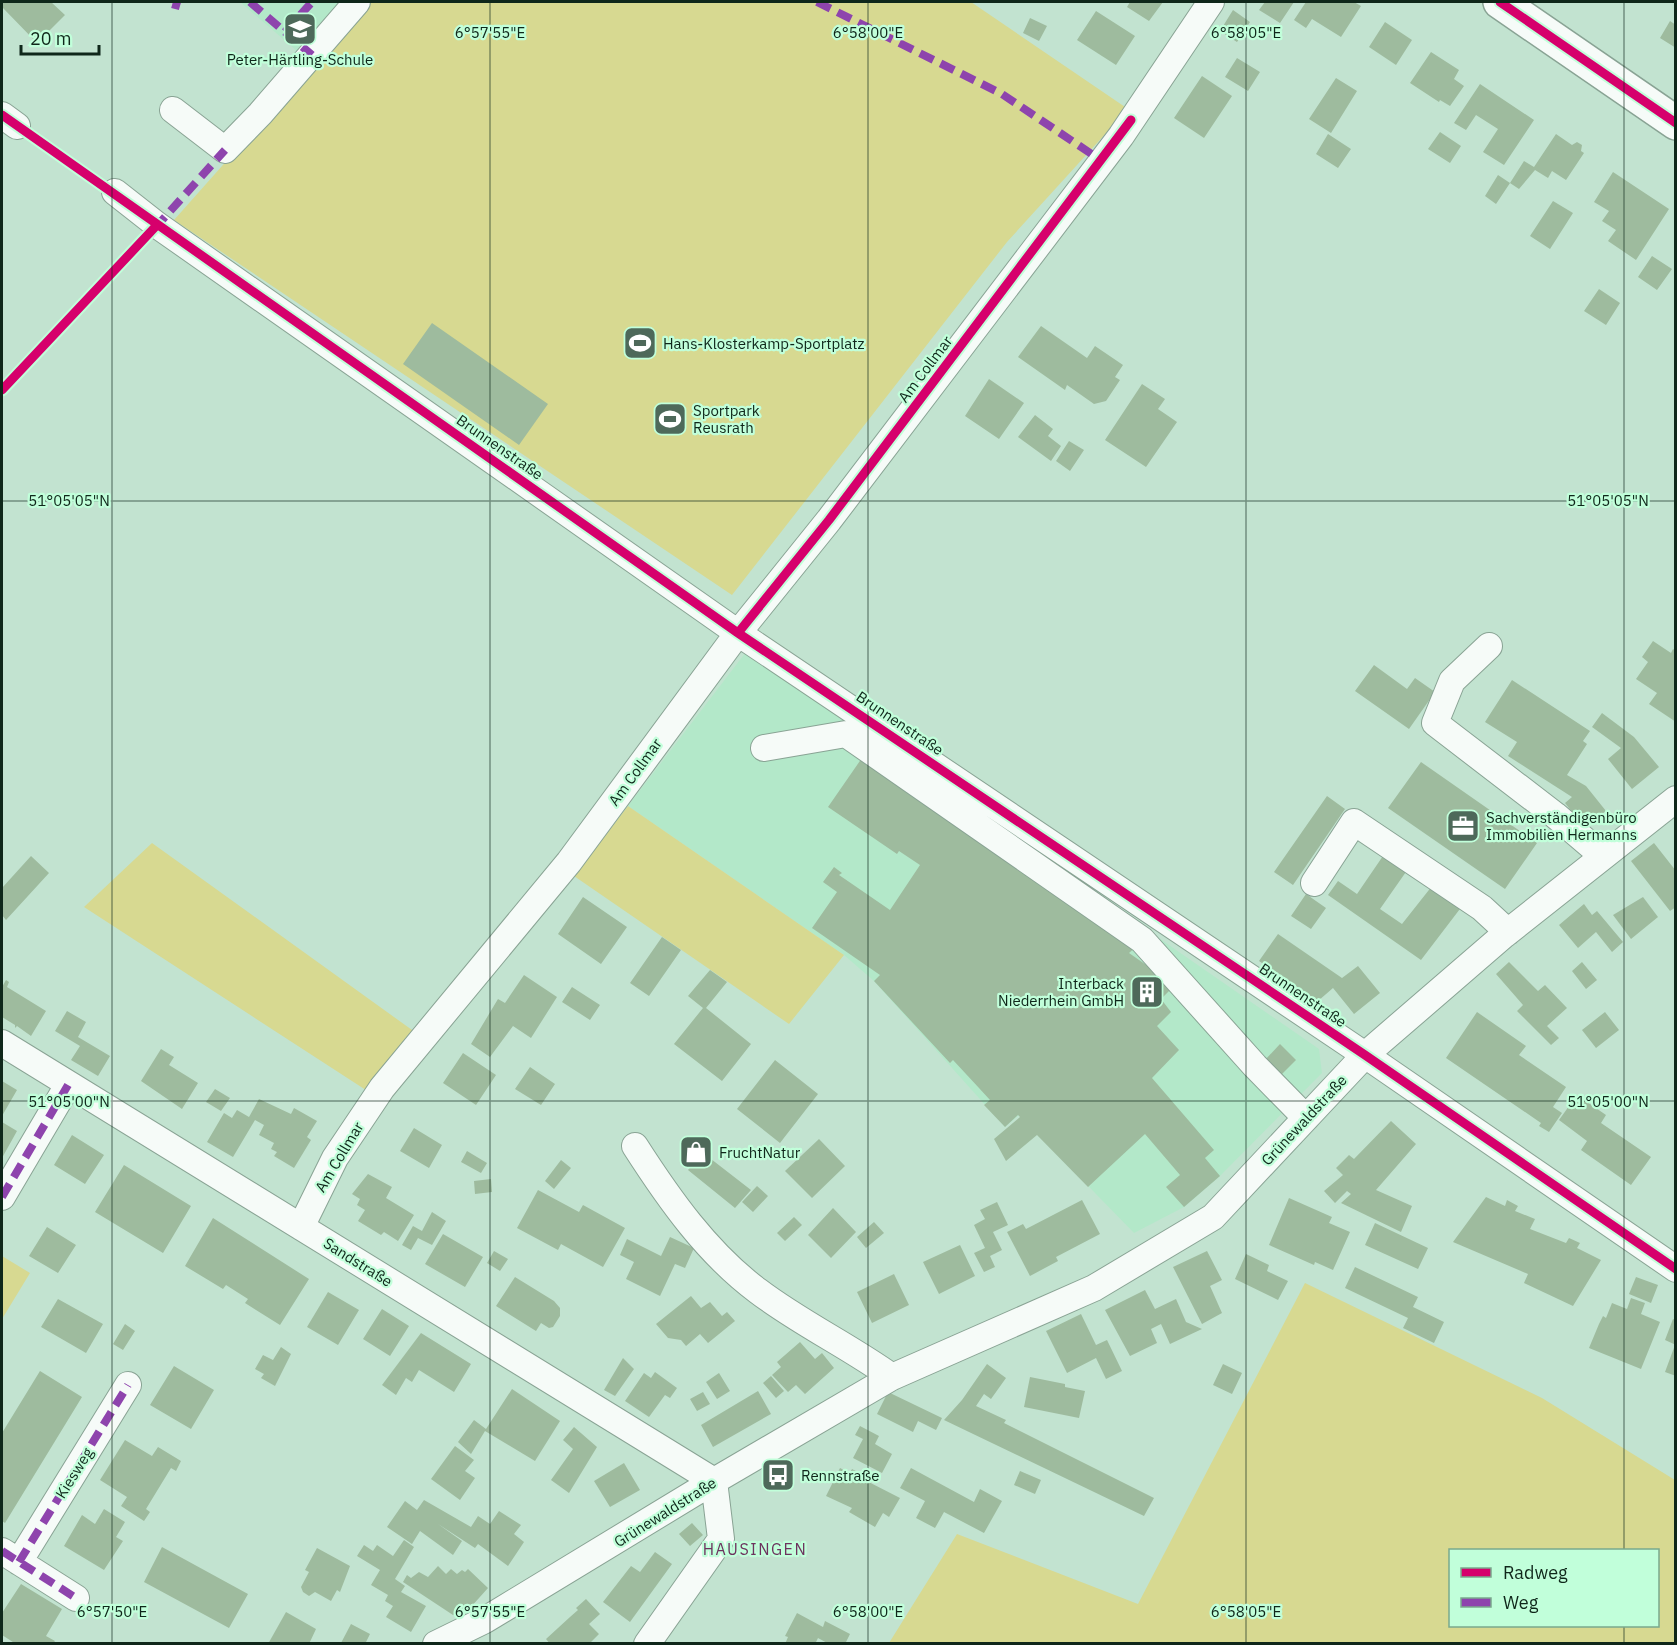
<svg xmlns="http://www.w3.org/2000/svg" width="1677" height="1645" viewBox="0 0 1677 1645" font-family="'IBM Plex Sans',sans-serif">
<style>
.built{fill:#b3e8c9}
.green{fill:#d7d991;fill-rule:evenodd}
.building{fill:#9ebb9e}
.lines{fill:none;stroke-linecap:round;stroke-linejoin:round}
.minor-casing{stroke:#89a394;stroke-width:28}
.major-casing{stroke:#89a394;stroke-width:36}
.minor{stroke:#f6fbf8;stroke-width:26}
.major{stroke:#f6fbf8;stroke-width:33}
.quiet{stroke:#8e44ad;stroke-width:8;stroke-dasharray:15 8;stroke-linecap:butt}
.cycleway-casing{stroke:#c1ffda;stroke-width:13}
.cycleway{stroke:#d6006c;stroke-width:9}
.ticks{fill:none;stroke:#0f271a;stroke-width:1.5;stroke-opacity:0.45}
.labels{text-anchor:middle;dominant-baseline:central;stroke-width:4.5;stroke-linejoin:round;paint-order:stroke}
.poi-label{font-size:15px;fill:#0f271a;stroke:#c1ffda;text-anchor:start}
.street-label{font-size:15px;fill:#0f271a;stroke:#c1ffda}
.neighbourhood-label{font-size:16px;letter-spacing:1.5px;fill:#6d335e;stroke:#c1ffda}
.ticks-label{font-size:15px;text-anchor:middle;fill:#0f271a;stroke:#c1ffda;stroke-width:4.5;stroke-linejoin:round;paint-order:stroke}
</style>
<rect width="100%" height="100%" fill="#c2e3d0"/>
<path class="built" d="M240,2H350L304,57Z
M746,652L1319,1049L1322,1073L1220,1176L1184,1207L1134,1233L1019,1115L1005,1127L874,981L844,955L628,806Z"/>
<path class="green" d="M368,2H971L1128,109L1007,242L732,595L174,220Z
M628,806L844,955L789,1024L574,876Z
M152,843L419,1035L372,1094L84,907Z
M2,1256L30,1273L2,1319Z
M1305,1283L1542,1398L1675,1480V1643H889L957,1534L1138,1604ZM1658,1550V1626H1450V1550Z"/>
<path class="building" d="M2,2H51L65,15L37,43L2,7Z
M1130,2H1163L1149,21L1127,7Z
M1265,2H1294L1280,23L1259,10Z
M1306,2H1354L1361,6L1341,37L1312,19L1306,28L1294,20Z
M1233,10L1250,22L1237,42L1220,31Z
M1096,11L1135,36L1116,65L1077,40Z
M1030,18L1047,26L1039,41L1023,33Z
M1670,21L1676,25V48L1660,38Z
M1385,22L1412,40L1396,65L1369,47Z
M1431,52L1459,70L1454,79L1464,86L1450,106L1440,100L1439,102L1410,83Z
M1237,58L1260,72L1248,91L1225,77Z
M1202,76L1232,96L1204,138L1174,118Z
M1336,78L1357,91L1331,133L1309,119Z
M1480,84L1534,120L1504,165L1483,152L1498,129L1476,115L1466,130L1454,123Z
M1440,132L1461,146L1450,163L1428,149Z
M1328,134L1351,149L1338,168L1316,154Z
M1556,134L1572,145L1577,142L1582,145L1581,151L1584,153L1566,180L1552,171L1548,178L1535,170L1519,189L1510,183L1496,204L1485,196L1498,175L1510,183L1524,161L1534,167Z
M1613,172L1669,209L1636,260L1608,241L1616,230L1602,221L1609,211L1594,202Z
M1553,201L1573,213L1550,249L1530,236Z
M1652,256L1672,269L1657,290L1638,277Z
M1599,289L1620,303L1606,325L1584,311Z
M432,323L548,404L519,445L403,364Z
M1041,326L1087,358L1095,346L1123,365L1115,377L1120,380L1106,401L1094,404L1067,385L1065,390L1018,357Z
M989,379L1024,403L999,439L965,416Z
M1142,384L1165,399L1158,409L1177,422L1146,467L1105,440Z
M1035,415L1053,429L1048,436L1061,446L1051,461L1018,437Z
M1069,441L1084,450L1070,471L1056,461Z
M1653,641L1671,653L1673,649L1676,651V722L1649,704L1657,693L1636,679L1648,662L1642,657Z
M1374,665L1407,689L1415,678L1435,692L1409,729L1355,691Z
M1512,680L1590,731L1583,741L1587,744L1567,775L1586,786L1606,811L1584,827L1565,803L1572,797L1508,756L1517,742L1485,722Z
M1602,713L1634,737L1659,767L1632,789L1608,759L1621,748L1592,727Z
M864,755L1138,945L1129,953L1175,985L1161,999L1171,1012L1157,1026L1179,1050L1152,1078L1214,1150L1205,1158L1220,1176L1184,1207L1166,1187L1180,1175L1145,1134L1088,1187L1037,1135L1006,1161L994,1139L1020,1117L1018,1115L1005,1127L984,1105L990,1100L979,1088L953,1060L950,1063L874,981L880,975L812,928L837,892L823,882L834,867L842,873L839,875L890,910L920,865L899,851L897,854L828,807Z
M1421,762L1537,843L1505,889L1388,808Z
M1327,796L1345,809L1293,885L1274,872Z
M1654,843L1676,871V907L1670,911L1631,861Z
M1385,853L1408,869L1380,909L1402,924L1436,881L1466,901L1421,960L1328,895L1338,881L1357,894Z
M31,856L49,873L6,920L2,915V888Z
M1306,894L1326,908L1311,929L1291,916Z
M583,897L627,927L601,964L558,934Z
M1643,897L1658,917L1631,939L1613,915Z
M1584,904L1592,915L1597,911L1623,942L1612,952L1596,932L1578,948L1559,925Z
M1278,934L1342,978L1358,966L1380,993L1354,1014L1333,988L1318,1001L1259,961Z
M662,937L681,950L649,996L630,983Z
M1509,962L1538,991L1545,985L1567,1008L1547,1026L1559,1038L1551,1045L1517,1011L1523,1005L1496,974Z
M1582,962L1597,980L1586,989L1572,971Z
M710,970L727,982L706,1008L751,1044L722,1081L674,1044L703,1008L688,996Z
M524,975L557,997L531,1038L513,1026L490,1057L471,1044L498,999L505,1003Z
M6,980L9,982L7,987L46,1011L31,1036L17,1026L15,1028V1025L2,1017V987Z
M572,987L600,1005L590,1020L562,1002Z
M67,1011L86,1022L78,1037L110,1056L98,1076L71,1060L80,1046L55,1031Z
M1477,1012L1526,1046L1519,1055L1566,1087L1553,1107L1562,1113L1549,1132L1539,1126L1541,1123L1446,1058Z
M1605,1012L1619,1030L1596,1048L1582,1030Z
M1280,1044L1296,1060L1280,1076L1264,1061Z
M161,1049L174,1057L169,1065L198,1083L182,1109L141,1081Z
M463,1053L496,1075L476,1105L443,1083Z
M775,1060L818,1094L780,1143L737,1109Z
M530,1067L555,1084L541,1105L515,1089Z
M2,1081L17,1090L2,1116Z
M215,1089L230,1098L221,1111L206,1102Z
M1577,1095L1606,1115L1601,1123L1651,1157L1631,1185L1581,1150L1587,1141L1559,1120Z
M259,1099L291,1114L294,1108L317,1121L307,1137L311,1140L294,1168L274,1156L277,1152L271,1149L274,1143L259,1135L264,1125L255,1120L233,1157L207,1142L224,1113L232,1118L237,1110L249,1117Z
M1391,1121L1416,1144L1376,1190L1412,1206L1401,1232L1341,1203L1351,1194L1347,1191L1335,1203L1324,1191L1343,1175L1336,1168L1349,1155L1354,1159Z
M2,1122L17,1131L2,1158Z
M414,1128L442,1145L429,1168L400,1151Z
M72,1135L104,1155L85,1184L54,1165Z
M819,1139L845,1166L812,1198L785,1171Z
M467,1151L487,1163L481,1173L461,1162Z
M702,1152L751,1190L735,1208L688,1170Z
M561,1160L571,1168L554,1189L545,1181Z
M124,1165L191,1206L163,1253L95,1212Z
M368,1174L392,1187L386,1198L414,1215L398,1241L384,1232L381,1235L358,1221L365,1210L357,1205L360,1199L352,1194Z
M491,1179L492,1192L475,1194L474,1181Z
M757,1186L768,1196L753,1212L742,1202Z
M538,1190L579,1212L583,1205L625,1228L603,1267L561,1244L558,1250L517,1228Z
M1486,1197L1505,1206L1507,1200L1518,1206L1515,1211L1535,1219L1530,1229L1566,1243L1569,1238L1580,1243L1577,1248L1601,1260L1573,1306L1524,1283L1528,1274L1453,1242Z
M1289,1198L1332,1217L1329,1223L1350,1232L1333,1270L1315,1262L1314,1265L1269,1245Z
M1082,1200L1100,1234L1056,1257L1058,1261L1030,1276L1007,1232L1023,1224L1026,1229Z
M997,1202L1008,1225L993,1232L1002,1250L990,1256L995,1267L984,1272L974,1253L985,1248L974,1225L985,1219L980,1210Z
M833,1208L856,1232L831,1258L808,1235Z
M432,1212L446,1221L432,1245L418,1238L411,1250L402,1245L413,1226L422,1231Z
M794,1217L802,1225L785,1241L777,1233Z
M213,1218L309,1279L280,1325L245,1303L248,1299L226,1285L223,1289L185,1266Z
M874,1222L884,1233L866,1248L857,1237Z
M1375,1223L1428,1248L1418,1269L1365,1245Z
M47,1227L76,1245L58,1273L29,1256Z
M443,1234L483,1257L465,1287L425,1264Z
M670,1237L694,1248L685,1268L675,1264L660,1296L626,1279L634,1262L620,1255L627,1239L661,1256Z
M960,1245L975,1276L939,1294L923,1262Z
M494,1251L508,1259L500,1271L487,1263Z
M1207,1251L1222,1280L1210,1286L1222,1313L1202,1324L1173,1267Z
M1246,1254L1269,1265L1267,1271L1288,1281L1278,1300L1235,1279Z
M1355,1267L1418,1297L1413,1307L1444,1322L1434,1343L1403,1328L1408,1318L1345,1288Z
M894,1274L909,1305L872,1323L857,1292Z
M515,1277L554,1301L560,1308V1316L553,1327L549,1328L541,1323L536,1331L496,1306Z
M1636,1277L1658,1285L1651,1303L1629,1294Z
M1145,1290L1155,1309L1176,1299L1186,1322L1202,1329L1170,1344L1161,1324L1151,1329L1157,1343L1130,1356L1105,1310Z
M328,1292L359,1310L338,1345L307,1327Z
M691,1296L701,1308L710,1302L722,1316L727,1312L735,1321L708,1343L700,1334L686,1346L681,1340L668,1338L656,1324Z
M1631,1298L1645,1303L1641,1314L1660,1322L1641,1369L1589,1348L1599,1324L1603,1316L1606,1318L1612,1303L1627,1309Z
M58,1299L103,1324L86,1353L41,1327Z
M382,1309L409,1326L390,1356L363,1339Z
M1081,1314L1096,1345L1107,1340L1122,1371L1106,1379L1096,1358L1067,1373L1046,1331Z
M1673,1319L1676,1320V1345L1665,1340Z
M125,1324L135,1331L123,1350L113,1344Z
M421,1333L471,1364L454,1392L419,1370L412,1382L406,1378L396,1395L382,1385Z
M800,1342L815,1359L822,1353L834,1368L805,1394L796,1385L788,1392L772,1375L781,1367L777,1362Z
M1675,1345H1676V1376L1665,1372Z
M281,1347L291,1354L275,1386L261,1378L264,1374L255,1369L263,1355L273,1360Z
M623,1358L634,1369L615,1396L604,1390Z
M987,1364L1006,1378L991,1399L984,1394L976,1406L1006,1420L1004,1423L1154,1498L1144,1516L944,1420L962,1400Z
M1223,1364L1242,1373L1232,1394L1213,1385Z
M174,1366L214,1390L191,1429L150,1405Z
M40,1371L82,1397L5,1523L2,1521V1433Z
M655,1372L677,1388L670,1398L665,1395L649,1417L625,1401L644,1373L651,1378Z
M719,1373L730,1391L717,1399L706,1382Z
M771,1376L784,1391L776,1398L763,1383Z
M1030,1377L1065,1384V1387L1085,1391L1079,1418L1024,1407Z
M512,1389L560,1421L535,1461L485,1431L471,1454L458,1442L474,1420L486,1429Z
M758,1391L771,1414L713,1447L701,1425Z
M703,1392L710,1404L697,1411L690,1399Z
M888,1392L942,1418L936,1430L918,1421L913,1432L877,1414Z
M860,1426L879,1436L875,1444L892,1454L882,1473L853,1458L863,1439L855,1435Z
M574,1427L597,1447L569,1493L551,1480L573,1449L563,1440Z
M125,1440L152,1456L158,1447L181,1461L176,1471L171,1468L146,1509L150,1512L144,1521L121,1506L127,1497L100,1480Z
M455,1446L474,1460L465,1471L475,1478L460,1500L431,1479Z
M624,1463L640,1490L610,1507L594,1481Z
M840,1468L850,1473L852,1469L859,1473L857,1476L900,1498L889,1517L883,1513L875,1527L849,1512L852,1508L826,1496Z
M911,1468L974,1502L980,1489L1002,1501L984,1533L944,1512L935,1528L916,1518L925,1501L900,1488Z
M1020,1471L1041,1480L1035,1494L1014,1485Z
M424,1500L471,1527L478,1516L490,1524L499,1511L521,1525L514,1534L524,1542L508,1566L478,1544L475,1548L438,1524L462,1541L453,1555L420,1531L412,1544L387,1527L405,1501L417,1510Z
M104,1509L125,1522L116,1537L123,1541L104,1570L64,1546L82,1515L95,1524Z
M692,1523L703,1535L690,1546L679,1534Z
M404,1540L414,1547L395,1579L405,1586L401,1592L426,1606L411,1632L386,1617L393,1606L385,1601L388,1595L371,1585L380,1570L357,1556L364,1545L373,1551L377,1545L393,1556Z
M162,1547L248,1594L229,1628L144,1582Z
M317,1548L350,1566L340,1592L337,1590L331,1601L315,1592L309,1596L303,1592L301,1587L309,1572L305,1570Z
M655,1552L672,1564L630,1622L603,1602L631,1566L640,1572Z
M438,1566L446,1574L451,1569L457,1574L462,1570L465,1572L468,1569L488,1588L470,1608L453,1615L403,1582L407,1575L411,1578L419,1572L428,1577Z
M21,1584L62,1609L46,1636L55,1641L53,1644H16L2,1635V1613Z
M586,1599L600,1614L589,1624L599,1634L589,1644H550L546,1639L570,1617L578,1610L576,1608Z
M286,1612L316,1629L309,1644H268Z
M797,1613L823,1627L825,1621L850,1634L845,1644H829L818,1638L815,1644H785L788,1637L785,1636Z
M351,1624L370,1634L365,1644L341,1643Z"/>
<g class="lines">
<g class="minor-casing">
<path id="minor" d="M173,110L225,150L260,114L357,2
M2,115L17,126
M115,192L157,225L738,633L1365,1055L1676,1269
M1489,646L1452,681L1435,723L1555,815L1603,856
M764,748L846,734L1142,940L1255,1066L1306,1118
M1314,883L1354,822L1482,908L1508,932
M2,1043L714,1481L721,1539L647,1644
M635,1146C669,1199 707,1253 758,1291C800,1323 849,1346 892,1377
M2,1197L68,1085
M301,1227L335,1158L382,1088L569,862L738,633L829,520L1121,136L1211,2
M2,1551L76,1598
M19,1562L128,1385
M436,1644L485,1620L714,1481L892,1377L1094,1288L1213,1217L1365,1055L1504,935L1676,799"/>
</g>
<g class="major-casing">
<path id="major" d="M1500,2L1676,123"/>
</g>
<use href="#minor" class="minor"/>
<use href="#major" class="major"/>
<path class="quiet" d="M250,2L312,55
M817,2L1002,94L1102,161
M175,9L177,2
M285,32L312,2
M155,228L225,150
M2,1197L68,1085
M2,1551L76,1598
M19,1562L128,1385"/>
<g class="cycleway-casing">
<path id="cycleway" d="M1500,2L1676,123
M2,115L738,633L1365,1055L1676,1269
M2,390L157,225
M738,633L829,520L1131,120"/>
</g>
<use href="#cycleway" class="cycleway"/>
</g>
<path class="ticks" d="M112,2V1644M490,2V1644M868,2V1644M1246,2V1644M1624,2V1550M2,501H1676M2,1101H1676M1624,1626V1644"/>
<defs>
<g id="school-square" transform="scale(1.725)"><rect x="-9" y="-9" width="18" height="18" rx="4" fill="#4e695a" stroke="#c1ffda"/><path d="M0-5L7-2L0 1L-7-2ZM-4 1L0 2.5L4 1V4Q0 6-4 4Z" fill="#fff"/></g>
<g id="stadium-square" transform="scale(1.725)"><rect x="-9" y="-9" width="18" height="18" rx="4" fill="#4e695a" stroke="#c1ffda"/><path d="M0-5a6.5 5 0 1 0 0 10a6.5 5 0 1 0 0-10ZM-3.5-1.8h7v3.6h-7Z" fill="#fff"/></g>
<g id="office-square" transform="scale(1.725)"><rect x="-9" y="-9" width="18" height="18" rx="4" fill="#4e695a" stroke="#c1ffda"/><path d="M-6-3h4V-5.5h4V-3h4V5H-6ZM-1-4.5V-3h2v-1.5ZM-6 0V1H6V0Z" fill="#fff"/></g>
<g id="building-square" transform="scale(1.725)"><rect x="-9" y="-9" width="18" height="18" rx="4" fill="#4e695a" stroke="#c1ffda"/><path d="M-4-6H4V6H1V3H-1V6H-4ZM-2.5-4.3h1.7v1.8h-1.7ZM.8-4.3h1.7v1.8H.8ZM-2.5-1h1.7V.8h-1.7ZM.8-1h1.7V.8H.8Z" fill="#fff"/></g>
<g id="shop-square" transform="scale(1.725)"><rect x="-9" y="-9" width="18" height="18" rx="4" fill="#4e695a" stroke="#c1ffda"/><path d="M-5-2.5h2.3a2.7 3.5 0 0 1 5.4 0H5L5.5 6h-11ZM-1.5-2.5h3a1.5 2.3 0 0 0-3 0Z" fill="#fff"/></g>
<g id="bus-square" transform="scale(1.725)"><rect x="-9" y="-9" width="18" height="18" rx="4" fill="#4e695a" stroke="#c1ffda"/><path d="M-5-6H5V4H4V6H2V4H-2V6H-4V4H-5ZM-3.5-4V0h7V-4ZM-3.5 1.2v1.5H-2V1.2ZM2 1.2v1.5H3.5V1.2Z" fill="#fff"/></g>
</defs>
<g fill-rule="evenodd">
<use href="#school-square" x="300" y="29"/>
<use href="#stadium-square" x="640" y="343"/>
<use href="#stadium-square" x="670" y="419"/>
<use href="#office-square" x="1463" y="826"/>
<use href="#building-square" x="1147" y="992"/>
<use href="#shop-square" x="696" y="1152"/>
<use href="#bus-square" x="778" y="1475"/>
</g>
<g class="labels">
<g class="poi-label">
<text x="300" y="59" text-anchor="middle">Peter-Härtling-Schule</text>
<text x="663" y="343">Hans-Klosterkamp-Sportplatz</text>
<text x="693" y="410">Sportpark<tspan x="693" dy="17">Reusrath</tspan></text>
<text x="1486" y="817">Sachverständigenbüro<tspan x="1486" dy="17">Immobilien Hermanns</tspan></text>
<text x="1124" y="983" text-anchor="end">Interback<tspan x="1124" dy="17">Niederrhein GmbH</tspan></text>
<text x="719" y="1152">FruchtNatur</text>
<text x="801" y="1475">Rennstraße</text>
</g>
<g class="street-label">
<text transform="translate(925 369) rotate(-53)">Am Collmar</text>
<text transform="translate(500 447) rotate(35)">Brunnenstraße</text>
<text transform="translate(900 723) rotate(34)">Brunnenstraße</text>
<text transform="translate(635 772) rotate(-54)">Am Collmar</text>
<text transform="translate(1303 995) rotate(34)">Brunnenstraße</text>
<text transform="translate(1304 1120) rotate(-47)">Grünewaldstraße</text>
<text transform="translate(339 1157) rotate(-59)">Am Collmar</text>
<text transform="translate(358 1262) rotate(32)">Sandstraße</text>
<text transform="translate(74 1473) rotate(-58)">Kiesweg</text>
<text transform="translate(665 1512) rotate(-32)">Grünewaldstraße</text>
</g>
<g class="neighbourhood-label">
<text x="755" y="1549">HAUSINGEN</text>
</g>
</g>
<g class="ticks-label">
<text x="490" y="38">6°57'55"E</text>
<text x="868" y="38">6°58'00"E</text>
<text x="1246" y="38">6°58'05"E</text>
<text x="69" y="506">51°05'05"N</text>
<text x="1608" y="506">51°05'05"N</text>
<text x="69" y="1107">51°05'00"N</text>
<text x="1608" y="1107">51°05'00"N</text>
<text x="112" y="1617">6°57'50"E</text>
<text x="490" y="1617">6°57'55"E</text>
<text x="868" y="1617">6°58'00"E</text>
<text x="1246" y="1617">6°58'05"E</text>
</g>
<rect width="1677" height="1645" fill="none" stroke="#0f271a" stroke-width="6"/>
<rect x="1449" y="1549" width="210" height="78" fill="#c1ffda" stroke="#7aa98d" stroke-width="1.5"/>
<rect x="1461" y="1568" width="30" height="9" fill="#d6006c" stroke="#7aa98d" stroke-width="1.5"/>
<text x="1503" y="1579" font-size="18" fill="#0f271a">Radweg</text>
<rect x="1461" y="1598" width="30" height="9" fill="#8e44ad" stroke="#7aa98d" stroke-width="1.5"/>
<text x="1503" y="1609" font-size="18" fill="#0f271a">Weg</text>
<path d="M21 45v9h78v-9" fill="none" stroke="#0f271a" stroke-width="3"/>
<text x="30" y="45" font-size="18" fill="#0f271a" stroke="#c1ffda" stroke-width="4.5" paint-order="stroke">20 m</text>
</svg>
